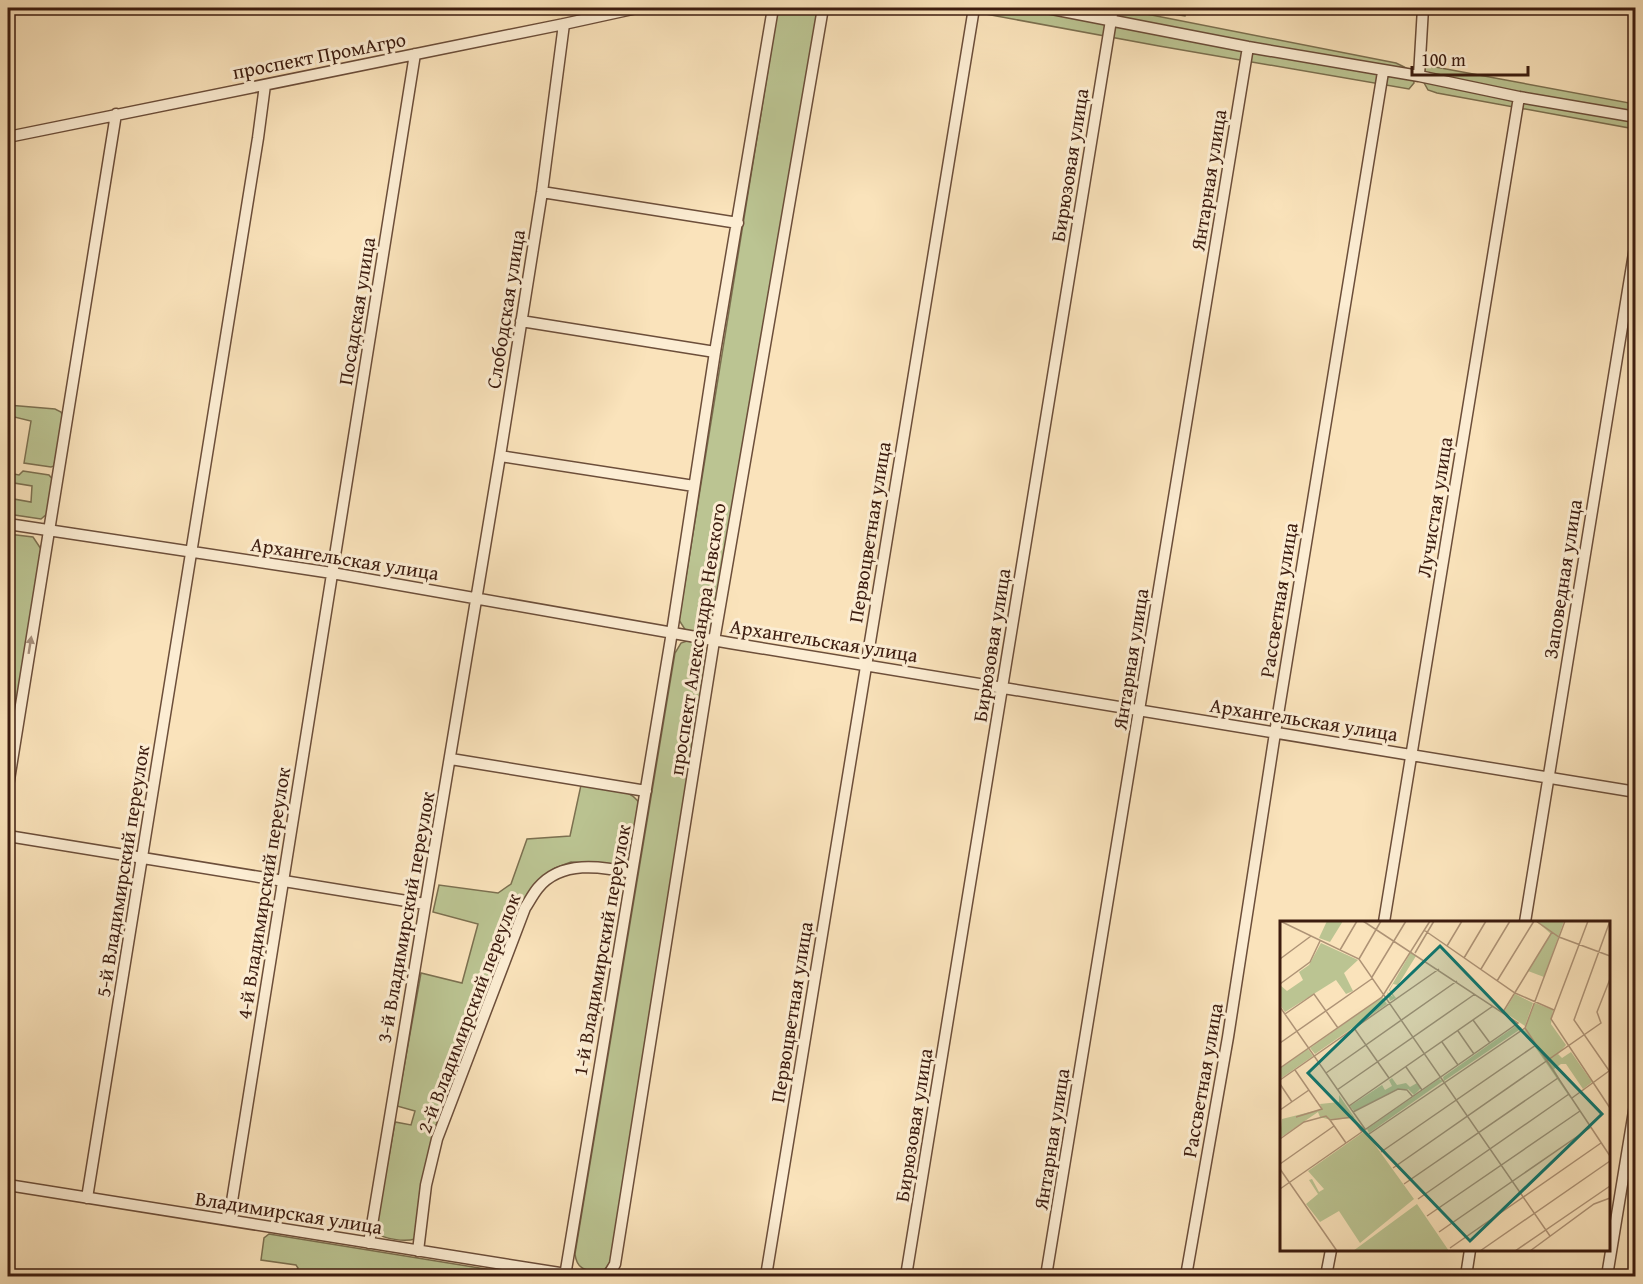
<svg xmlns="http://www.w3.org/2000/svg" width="1643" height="1284" viewBox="0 0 1643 1284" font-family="'Gentium Book Plus',serif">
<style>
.green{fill:#bbc492;stroke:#7c7050;stroke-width:1.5}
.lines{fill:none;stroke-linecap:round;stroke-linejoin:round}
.minor-casing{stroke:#6c4e3a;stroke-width:13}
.minor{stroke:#fcedd3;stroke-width:10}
.oneway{fill:#a68f7b}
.labels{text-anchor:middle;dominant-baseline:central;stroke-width:6;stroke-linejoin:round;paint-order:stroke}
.street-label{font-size:20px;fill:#3c1c0f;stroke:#fcedd3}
.inset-road{fill:none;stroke:#ae9376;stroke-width:1.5}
.view{fill:#0f766e;fill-opacity:0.15;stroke:#0f766e;stroke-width:3}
.inset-edge{fill:none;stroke:#3c1c0f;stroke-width:3}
</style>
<rect width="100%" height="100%" fill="#fae3bb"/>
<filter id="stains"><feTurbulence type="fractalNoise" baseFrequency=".00333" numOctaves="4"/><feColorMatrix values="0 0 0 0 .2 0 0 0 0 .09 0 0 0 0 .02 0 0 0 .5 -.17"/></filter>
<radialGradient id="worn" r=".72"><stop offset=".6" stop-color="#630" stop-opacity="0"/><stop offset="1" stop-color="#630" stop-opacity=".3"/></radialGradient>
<path class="green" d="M778,8H820L713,629L710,634L705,635L686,631L679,620Z
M953,8H1116L1396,63C1407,68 1414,71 1414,83L1409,89L1159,46Z
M1135,8H1187L1185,16Z
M1430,66L1635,104V129L1437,93L1428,90L1422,79L1424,68Z
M8,405L55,409L61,412L63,417L54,466L51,467L24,463L31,421L10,416Z
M23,471L49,475L54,481L48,513L41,519L8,514V498L31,502L32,486L8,482V473L19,475Z
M8,534L33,537L41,549L8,758Z
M687,641L704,643L707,653L612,1260L602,1273C587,1270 577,1271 575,1254L675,653L681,643Z
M581,785C599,788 632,786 640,805L629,859L624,865L571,862L555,868L542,878L518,913L436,1126L430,1148L415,1239C404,1242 385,1239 376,1233V1228L395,1122L411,1125L415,1111L397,1106L421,973L462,983L478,924L433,912L439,885L498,893L511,884L527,839L570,836Z
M269,1234L529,1276H293L298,1268L296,1265L261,1260L264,1238Z"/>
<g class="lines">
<g class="minor-casing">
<path id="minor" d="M1047,8L1248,47L1419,76L1519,97L1636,117
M1419,76L1423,8
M8,137L564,24L637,8
M542,192L738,223
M521,321L715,352
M500,456L694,486
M8,524L332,573L730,643L1636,792
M451,759L646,791
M8,786L116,114
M8,836L425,904
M1384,922L1519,97
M1525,922L1636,241
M8,1185L566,1274
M87,1198L258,138L265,85
M229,1220L415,54
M369,1243L500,456L542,192L564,24
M418,1251L426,1185L437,1139L525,908C529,902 533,894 538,888C561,860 601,866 632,873
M565,1276L672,632L715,352L773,8
M608,1276L615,1264L714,641L823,8
M766,1276L974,8
M906,1276L1113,8
M1046,1276L1248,47
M1186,1276L1228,1037L1275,733L1383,72
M1326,1276L1331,1250
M1466,1276L1470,1250
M1607,1276L1636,1099"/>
</g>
<use href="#minor" class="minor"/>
</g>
<defs><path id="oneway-solid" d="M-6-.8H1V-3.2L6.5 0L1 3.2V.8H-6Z" transform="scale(1.5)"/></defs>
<use class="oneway" href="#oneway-solid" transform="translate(30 645) rotate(-81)"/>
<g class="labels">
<g class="street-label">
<text transform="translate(319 55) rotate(-11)">проспект ПромАгро</text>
<text transform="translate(1069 165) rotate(-81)">Бирюзовая улица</text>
<text transform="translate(1208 180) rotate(-81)">Янтарная улица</text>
<text transform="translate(505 309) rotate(-81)">Слободская улица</text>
<text transform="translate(356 311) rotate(-81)">Посадская улица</text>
<text transform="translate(1434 507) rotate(-81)">Лучистая улица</text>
<text transform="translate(869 532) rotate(-81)">Первоцветная улица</text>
<text transform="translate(345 558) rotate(9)">Архангельская улица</text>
<text transform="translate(1562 579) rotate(-81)">Заповедная улица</text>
<text transform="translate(1278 600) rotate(-81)">Рассветная улица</text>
<text transform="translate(697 639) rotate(-81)">проспект Александра Невского</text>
<text transform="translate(824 640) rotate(9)">Архангельская улица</text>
<text transform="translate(991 645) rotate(-81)">Бирюзовая улица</text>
<text transform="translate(1130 659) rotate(-81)">Янтарная улица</text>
<text transform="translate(1304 719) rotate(9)">Архангельская улица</text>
<text transform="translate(122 871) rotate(-81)">5-й Владимирский переулок</text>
<text transform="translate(263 893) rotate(-81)">4-й Владимирский переулок</text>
<text transform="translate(405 917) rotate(-80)">3-й Владимирский переулок</text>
<text transform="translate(601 950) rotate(-80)">1-й Владимирский переулок</text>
<text transform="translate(791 1012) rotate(-81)">Первоцветная улица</text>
<text transform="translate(468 1013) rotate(-69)">2-й Владимирский переулок</text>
<text transform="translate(1202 1080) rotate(-80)">Рассветная улица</text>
<text transform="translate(913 1125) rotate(-81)">Бирюзовая улица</text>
<text transform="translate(1051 1139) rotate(-81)">Янтарная улица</text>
<text transform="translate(289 1212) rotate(9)">Владимирская улица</text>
</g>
</g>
<g transform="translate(1280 921)">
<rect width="330" height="330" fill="#fae3bb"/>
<path d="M47,0H63L50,21L39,17ZM256,0H284L264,56L248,50L271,13ZM41,22L78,39L64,52L73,70L66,73L56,59L5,91L0,84V64L7,70L23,59L19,51L29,44ZM131,31L136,35L118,64L113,63L110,69L116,77L110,80L107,71L113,76L109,69ZM235,73L253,82L245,105L224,91ZM102,76L107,83L35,133L30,127ZM255,82L273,89L271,103L286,124L278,133L282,137L291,131L312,161L303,168L286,143H281L274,148L291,178L244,110ZM237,104L242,107L164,160L163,156ZM28,128L33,135L0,158V147ZM112,157L117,164L126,162L130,166L137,162L141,167L134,174L128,168H117L74,190L70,185L102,164L105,169L112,165L109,159ZM159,158L163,160L89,212L87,208ZM59,174L83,209L74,197L51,199L40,196L38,191L0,217L2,198L42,188L40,183L59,181ZM85,210L134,278L80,322L59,290L40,301L26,283L38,273L29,259L32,258L39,271L44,268L28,250ZM137,283L169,330H73Z" fill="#bbc492"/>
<path class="inset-road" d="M0,0L79,38L270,315M256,0L279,16L330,35M308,0L271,98L330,187M330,0L294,99L330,151M144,9L235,72L274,89M167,25L182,0M60,29L77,0M135,32L154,0M184,37L206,0M0,38L31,15M79,38L101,0M201,48L230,0M92,56L126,0M217,60L254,0M0,63L30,41L40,20M0,86L85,208M223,91L272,11M5,93L34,73L58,107M193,99L210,122M74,107L109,157M245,107L330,235M178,110L194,133M162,121L178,144M0,122L93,57M126,146L142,169M0,147L102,76L150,0M15,149L42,188L16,196M46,152L177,60M0,159L159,48M0,163L12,181M57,169L195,73M292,177L329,150M69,185L213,85M0,189L29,169M73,191L118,168L127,169L133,176M50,199L66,222M89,213L245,107L285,0M0,218L24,201L46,195L50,199L72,196L82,211M101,231L256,124M0,243L54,205M113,247L321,102L317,91L330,58M0,248L57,330M124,263L278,157M0,268L238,102L83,0M138,278L289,173M147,295L300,190M159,311L311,206M170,327L321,222M200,330L330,240M235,330L330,265M250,330L314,283L330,277"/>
<path class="view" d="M160,25L322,193L190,320L28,152Z"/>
<rect width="330" height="330" class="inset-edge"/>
</g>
<rect width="1643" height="1284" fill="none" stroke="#fae3bb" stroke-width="30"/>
<rect x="9" y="9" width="1625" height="1266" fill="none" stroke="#3c1c0f" stroke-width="3"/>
<rect x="15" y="15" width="1613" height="1254" fill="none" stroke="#3c1c0f" stroke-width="1.5"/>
<path d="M1412 66v9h116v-9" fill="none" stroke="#3c1c0f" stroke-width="3"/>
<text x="1421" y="66" font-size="18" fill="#3c1c0f" stroke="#fcedd3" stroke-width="4.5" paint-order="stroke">100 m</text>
<rect width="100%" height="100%" filter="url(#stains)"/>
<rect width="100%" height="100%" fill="url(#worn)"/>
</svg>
